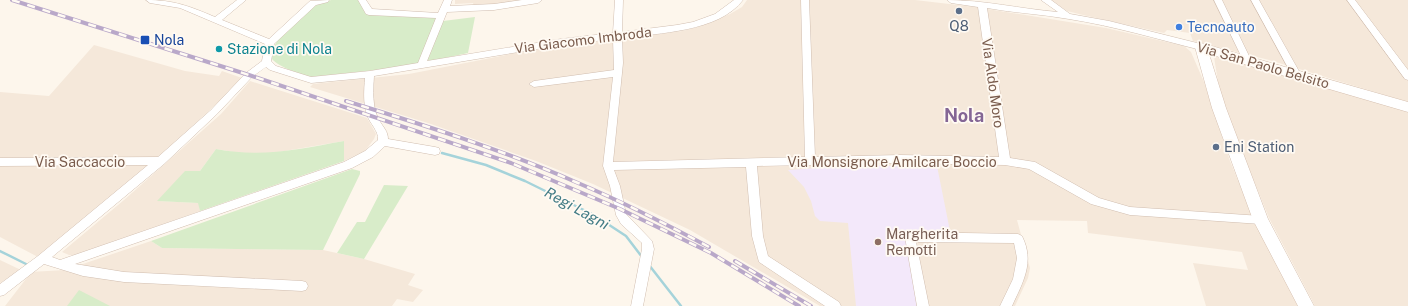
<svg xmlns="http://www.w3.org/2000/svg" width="1408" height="306" viewBox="0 0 1408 306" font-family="'Public Sans',sans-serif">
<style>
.residential{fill:#f5e8da}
.education{fill:#f3e8fa}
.green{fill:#d8ecc9}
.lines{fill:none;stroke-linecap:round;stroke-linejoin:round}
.stream{stroke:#a5d3da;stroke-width:2.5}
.minor-casing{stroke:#d1beb0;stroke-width:1}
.secondary-casing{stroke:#d6c0b0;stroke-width:1}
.minor{fill:#fff;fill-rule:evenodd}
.secondary{fill:#fff;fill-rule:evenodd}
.rail-casing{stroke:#b9a8c9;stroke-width:4}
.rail{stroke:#fffaf3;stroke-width:2.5;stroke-dasharray:8;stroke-linecap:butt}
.service-dot{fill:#5c6f8a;stroke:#fffaf3;stroke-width:1.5}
.shop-dot{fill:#3f7fe0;stroke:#fffaf3;stroke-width:1.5}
.transit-dot{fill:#1a4fb4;stroke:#fffaf3;stroke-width:1.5}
.culture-dot{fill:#0f9aa8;stroke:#fffaf3;stroke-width:1.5}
.education-dot{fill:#8d6e63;stroke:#fffaf3;stroke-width:1.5}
.labels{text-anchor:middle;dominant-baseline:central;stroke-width:3.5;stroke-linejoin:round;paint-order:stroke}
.service-label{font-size:14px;fill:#4e5e75;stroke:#fffaf3}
.shop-label{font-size:14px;fill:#366cbe;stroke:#fffaf3;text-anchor:start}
.transit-label{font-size:14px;fill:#164399;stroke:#fffaf3;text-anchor:start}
.street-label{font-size:14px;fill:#7a5c4d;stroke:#fffaf3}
.culture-label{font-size:14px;fill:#0d838f;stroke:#fffaf3;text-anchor:start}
.education-label{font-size:14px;fill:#785e54;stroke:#fffaf3;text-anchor:start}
.water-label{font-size:15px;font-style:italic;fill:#437c86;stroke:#fffaf3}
.district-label{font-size:18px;font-weight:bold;fill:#846695;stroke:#fffaf3}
</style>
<rect width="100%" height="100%" fill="#fdf6ec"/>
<path class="residential" d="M455,0H526L508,4L474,6L473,3L455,4Z
M747,0H915L975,7L1106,28L1184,46L1191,52L1204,82L1230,161L1252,215L1300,306H1206L1193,263L1248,270L1242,252L1088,233L1087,221L1017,220L1030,268L1028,278L1015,306H820L690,230L593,184L536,161L428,123L310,87L313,84L409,74L521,52L682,31L701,26L730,14L742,7Z
M1050,0H1408V102L1269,60L1193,41L1190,33L1167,30L1164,33L1083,15L1067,11Z
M94,45L185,71L219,76L222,71L242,78L226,95L158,158L38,257L0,237V92L49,96Z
M1219,56L1408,112V306H1315L1269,218L1231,124L1219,88L1214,57Z
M250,81L367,118L376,134L374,139L365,151L344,161V141L273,153L245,154L216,149L200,171L158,201L199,203L200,211L77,255H69L62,252L124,200L221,114Z
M151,241L162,248L323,250L364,259L415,274L408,285L423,290L413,302L397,299L392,306H5L29,275L30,272L65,270Z
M0,260L21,270L0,283Z"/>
<path class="education" d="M847,166H937L951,236H923L905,232L917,306H856L848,223L820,221L815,216L811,201L804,187L788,170Z"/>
<path class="green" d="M331,0H360L368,12L441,16L420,65L312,77C301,75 279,67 272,59L273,48L279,38L314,6Z
M475,17L468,53L426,62L443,21Z
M344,141V161L200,211L198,203L157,201L185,171H200L216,149C261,158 300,149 344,141Z
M352,169L360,171V174L323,250L162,248L151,241Z
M384,185L408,186L364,259L337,253L357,222H365Z
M79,290L110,306H67Z"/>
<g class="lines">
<path class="stream" d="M442,153L486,165L525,181L594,215L626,236L642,257
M0,251L26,264
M649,265L681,306"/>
<g class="minor-casing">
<path id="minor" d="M146,0C174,0 189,6 215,17L237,0H246L222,20L269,39L310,1L329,0L328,2L316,5L274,44L271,61L276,66L311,77L370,71L418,63L436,18L369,15L366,14L358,0H366L372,9L438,13L444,0H452L450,6L494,4L522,0H542L538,3L494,10L447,12L427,61L561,39L613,33L615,0H623L622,32L677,25L693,22L715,14L734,0H743C719,32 658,33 622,38L623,63L613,162L805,157L801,0H809L815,157L900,155L999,157L978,7L951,3L947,0C984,0 1021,9 1058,12L1041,0H1051L1070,14L1109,21L1201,44L1205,47L1201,50C1157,39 1114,26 1069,19C1042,14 1014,13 987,8L1010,158L1035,162L1099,198L1130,207L1261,216L1265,217L1266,220L1265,223L1261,224L1130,215L1091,204L1029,169L1005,165L900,163L757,166L763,236L768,256L839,302L841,306H825L759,262L752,236L746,167L614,170L620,186L626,214L652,241L654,249L643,306H631L642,249V243L621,224L616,215L610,186L603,166L613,77L534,87L529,84L534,81L614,70L613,39L561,45L374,76C373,90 372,107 379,120C383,127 388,131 388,139L435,147L439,148L440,151L439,154L435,155L385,146L373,157L352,168L75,264L124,272L302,281L306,282L308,286L306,290L302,291L124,282L83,276L44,264L4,295L0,296V284L38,256L148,165L0,166V158L158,157L211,110L246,73L262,61L265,44L180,8L150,3ZM266,67L270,70L311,83L365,78C364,90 363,103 367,115C370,124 379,131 378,140L365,151L344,162L60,260L52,257L164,164L217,114L252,77Z
M1214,0H1222L1251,60L1250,62H1244L1243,60Z
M1251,0H1259L1300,73L1298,75H1292Z
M1347,0H1355L1408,70V80L1405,79Z
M910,232L1018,234L1022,236C1035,262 1023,282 1012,306H1000L1013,279L1017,258L1014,243L916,242L929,306H917L905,237L906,234Z"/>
</g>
<g class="secondary-casing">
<path id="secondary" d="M1201,43L1408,102V112L1209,54L1226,108L1268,219L1314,306H1298L1253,220L1212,108L1195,47L1197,44Z"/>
</g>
<use href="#minor" class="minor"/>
<use href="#secondary" class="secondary"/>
<g class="rail-casing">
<path id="rail" d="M12,0L249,75L511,163L620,209L711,253L799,306
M346,101C424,125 503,150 578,183C623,202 666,224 709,247
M735,261L811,306"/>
</g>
<use href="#rail" class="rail"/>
</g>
<g class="service-dot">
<circle cx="959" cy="11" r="4"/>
<circle cx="1216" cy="147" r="4"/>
</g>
<circle class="shop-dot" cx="1179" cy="27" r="4"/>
<rect class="transit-dot" x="140" y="35" width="10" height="10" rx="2"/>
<circle class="culture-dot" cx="219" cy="49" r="4"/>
<circle class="education-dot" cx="878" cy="242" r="4"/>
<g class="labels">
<g class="service-label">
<text x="959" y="26">Q8</text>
<text x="1224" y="147" text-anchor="start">Eni Station</text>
</g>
<g class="shop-label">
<text x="1187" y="27">Tecnoauto</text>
</g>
<g class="transit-label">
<text x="154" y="40">Nola</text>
</g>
<g class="street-label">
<text transform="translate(583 40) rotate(-7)">Via Giacomo Imbroda</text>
<text transform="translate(1263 65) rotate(16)">Via San Paolo Belsito</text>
<text transform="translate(993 83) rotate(82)">Via Aldo Moro</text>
<text x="80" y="162">Via Saccaccio</text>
<text x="892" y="162">Via Monsignore Amilcare Boccio</text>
</g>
<g class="culture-label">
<text x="227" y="49">Stazione di Nola</text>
</g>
<g class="education-label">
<text x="886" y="234">Margherita<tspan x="886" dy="16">Remotti</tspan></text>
</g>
<g class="water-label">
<text transform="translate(577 208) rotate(29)">Regi Lagni</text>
</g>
<g class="district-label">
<text x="964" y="115">Nola</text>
</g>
</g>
</svg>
